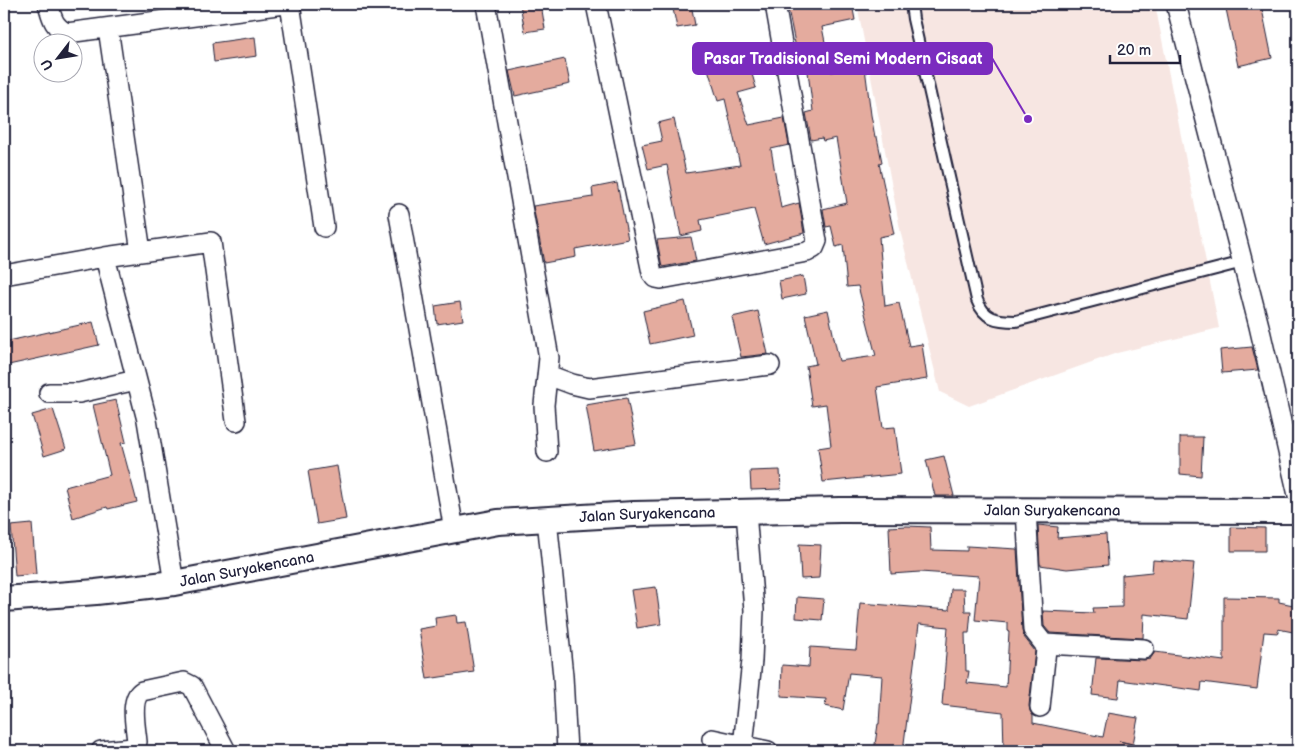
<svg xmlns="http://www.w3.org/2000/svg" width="1302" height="755" viewBox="0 0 1302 755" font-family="'Balsamiq Sans',sans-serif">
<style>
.built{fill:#f7e6e2}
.building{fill:#e4ab9e;stroke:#22223b}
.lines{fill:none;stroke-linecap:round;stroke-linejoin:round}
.service-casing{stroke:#22223b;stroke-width:14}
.minor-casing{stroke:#22223b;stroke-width:22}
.tertiary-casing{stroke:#22223b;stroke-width:28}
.service{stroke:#fff;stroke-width:10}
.minor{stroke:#fff;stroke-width:19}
.tertiary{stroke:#fff;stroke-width:24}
.labels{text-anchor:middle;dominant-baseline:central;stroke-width:4.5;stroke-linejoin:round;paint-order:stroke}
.street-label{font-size:15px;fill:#22223b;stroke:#fff}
.leader{fill:none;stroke:#7b2cbf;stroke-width:2}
.callout-dot{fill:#7b2cbf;stroke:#fff;stroke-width:2}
.callout{fill:#7b2cbf;stroke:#7b2cbf;stroke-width:2}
.callout-label{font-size:16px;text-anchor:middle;font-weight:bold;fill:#fff}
</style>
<rect width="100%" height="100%" fill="#fff"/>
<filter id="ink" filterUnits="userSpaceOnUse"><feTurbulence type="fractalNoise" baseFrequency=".02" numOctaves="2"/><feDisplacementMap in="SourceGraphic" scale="10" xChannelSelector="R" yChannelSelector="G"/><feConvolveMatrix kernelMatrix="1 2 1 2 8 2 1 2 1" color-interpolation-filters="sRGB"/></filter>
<g filter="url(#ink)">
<path class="built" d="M857,4H1155L1219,328L1117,353L969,406L940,392L901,234Z"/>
<path class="building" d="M520,4H541L545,29L525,32Z
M672,4H691L695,25L677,28Z
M787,4H852L855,20L822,27L831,72L865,68L871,115L875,137H877L882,162L879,163L894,234L879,237L885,306L899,303L909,346L922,344L927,379L877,387L883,428L895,427L901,474L823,482L818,448L831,446L826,404L812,406L806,366L816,364L805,315L828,310L839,361L876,356L858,286L847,287L843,245L836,247L831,226L826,227L823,209L847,203L836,138L823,141L822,138L811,140L806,113L813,111L806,56L798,58Z
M1225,4H1261L1272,58L1238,66Z
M255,37L257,56L214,62L212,43Z
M565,59L570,84L515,96L509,71Z
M748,60L756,88L738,93L749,125L784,118L789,145L771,149L781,208L799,203L804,233L764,244L754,209L700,220L702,231L681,236L667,165L648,169L642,145L662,141L658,123L674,119L686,173L740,165L725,99L718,101L708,69L729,62L730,65Z
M617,183L628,239L575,249L576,257L544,263L533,206L593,197L592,188Z
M691,237L696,261L662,267L657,240Z
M803,276L806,294L782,299L779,281Z
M685,301L693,335L650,344L643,311Z
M460,302L463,320L437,324L435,306Z
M758,311L768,354L741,357L732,317Z
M93,322L99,345L4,366V342Z
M1252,347L1258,370L1222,373L1220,350Z
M627,398L636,444L594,451L586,405Z
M116,400L126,442L121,443L137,502L108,509L107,507L73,518L65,487L110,475L93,405Z
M53,409L66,449L44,456L32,415Z
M1180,437H1203L1201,476L1180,474Z
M944,456L954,496H935L926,460Z
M337,466L346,519L317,524L308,471Z
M780,470L781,489L751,490L750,471Z
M32,524L36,574L15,576L11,526Z
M1038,525L1058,527L1057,538L1106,534L1108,565L1067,569L1040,565Z
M907,526L930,527L931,550L967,551V546L1017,549L1022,631L1024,637L1035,651L1029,706L1030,711L1033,716V723L1103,737L1108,713L1138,718L1133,744L1119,741L1131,744L1130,751H1004L1003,712L942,705L948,627L919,624L903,751H874L878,724H879L882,676L849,673L843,710L825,706L826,699L781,696L782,665L809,667L810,647L856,650L860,603L949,610L951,589H964L965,611H971L969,633H965L966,671H969L967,683L1006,687L1009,631H1008V623L975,620L979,576L920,572L891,574L889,527Z
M1231,527L1265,528V551H1231Z
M799,544L821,545L819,578L801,579Z
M1153,560L1194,563L1188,619L1144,614L1143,638L1050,633L1044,626L1043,611L1094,613L1093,608L1122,607V575L1152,572Z
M656,587L661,624L637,628L631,590Z
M797,597L824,599L822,620L796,618Z
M1224,597L1279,598V602L1298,606V633L1278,629V633L1264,632L1257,689L1202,682L1201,691L1120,680L1118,698L1092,695L1096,658L1144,660L1150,659L1155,652L1224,661Z
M456,615L457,623L466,622L474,672L427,679L419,629L436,626L435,618Z"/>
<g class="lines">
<g class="service-casing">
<path id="service" d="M911,4L913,19L977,300C984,319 997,321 1016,321L1243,262"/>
</g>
<g class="minor-casing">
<path id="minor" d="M48,4C52,17 53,27 67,33L285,4
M290,4L324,227
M486,4L549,358L544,405L547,452
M596,4L652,273L656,278L661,279L807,252L814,248L817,241L775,4
M1176,4L1259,326L1298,495
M108,28L141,252
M399,214L454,530
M105,257L147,420L174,583
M4,275L105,257L211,242L236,421
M548,375L572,384L589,388L770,365
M49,393H79L136,380
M1026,510L1033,630L1044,644L1046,649L1040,707
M547,519L563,676L567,751
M1044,644L1144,649
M712,739L768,751
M743,747L752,660L754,610L746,512
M101,751L133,748L137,742C136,728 129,699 142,691L184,682L192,686L226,751"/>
</g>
<g class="tertiary-casing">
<g id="tertiary">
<path id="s1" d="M4,599L96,592L174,583L498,522L634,514L840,510L1298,511"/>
</g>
</g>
<use href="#service" class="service"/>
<use href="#minor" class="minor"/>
<use href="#tertiary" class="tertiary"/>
</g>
</g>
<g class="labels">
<g class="street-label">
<text stroke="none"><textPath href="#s1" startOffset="1055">Jalan Suryakencana</textPath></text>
<text stroke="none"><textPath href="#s1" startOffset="650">Jalan Suryakencana</textPath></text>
<text stroke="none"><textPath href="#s1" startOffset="245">Jalan Suryakencana</textPath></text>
</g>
</g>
<path class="leader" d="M1028 119L992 58"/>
<circle class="callout-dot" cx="1028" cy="119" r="5"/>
<rect class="callout" x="693" y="43" width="299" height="31" rx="5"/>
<g class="callout-label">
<text x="843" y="64">Pasar Tradisional Semi Modern Cisaat</text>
</g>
<rect width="1302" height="755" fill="none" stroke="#fff" stroke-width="20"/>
<rect x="10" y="10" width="1282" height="735" fill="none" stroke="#22223b" stroke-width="2" filter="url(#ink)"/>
<g transform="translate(58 58) rotate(239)"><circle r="24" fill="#ffffff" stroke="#a7a7b1"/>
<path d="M0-4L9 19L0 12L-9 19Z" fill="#22223b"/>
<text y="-8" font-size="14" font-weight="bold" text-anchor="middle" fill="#22223b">U</text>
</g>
<path d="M1110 55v8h70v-8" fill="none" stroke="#22223b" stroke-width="2.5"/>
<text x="1117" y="55" font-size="15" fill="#22223b" stroke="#ffffff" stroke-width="4" paint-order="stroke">20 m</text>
</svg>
